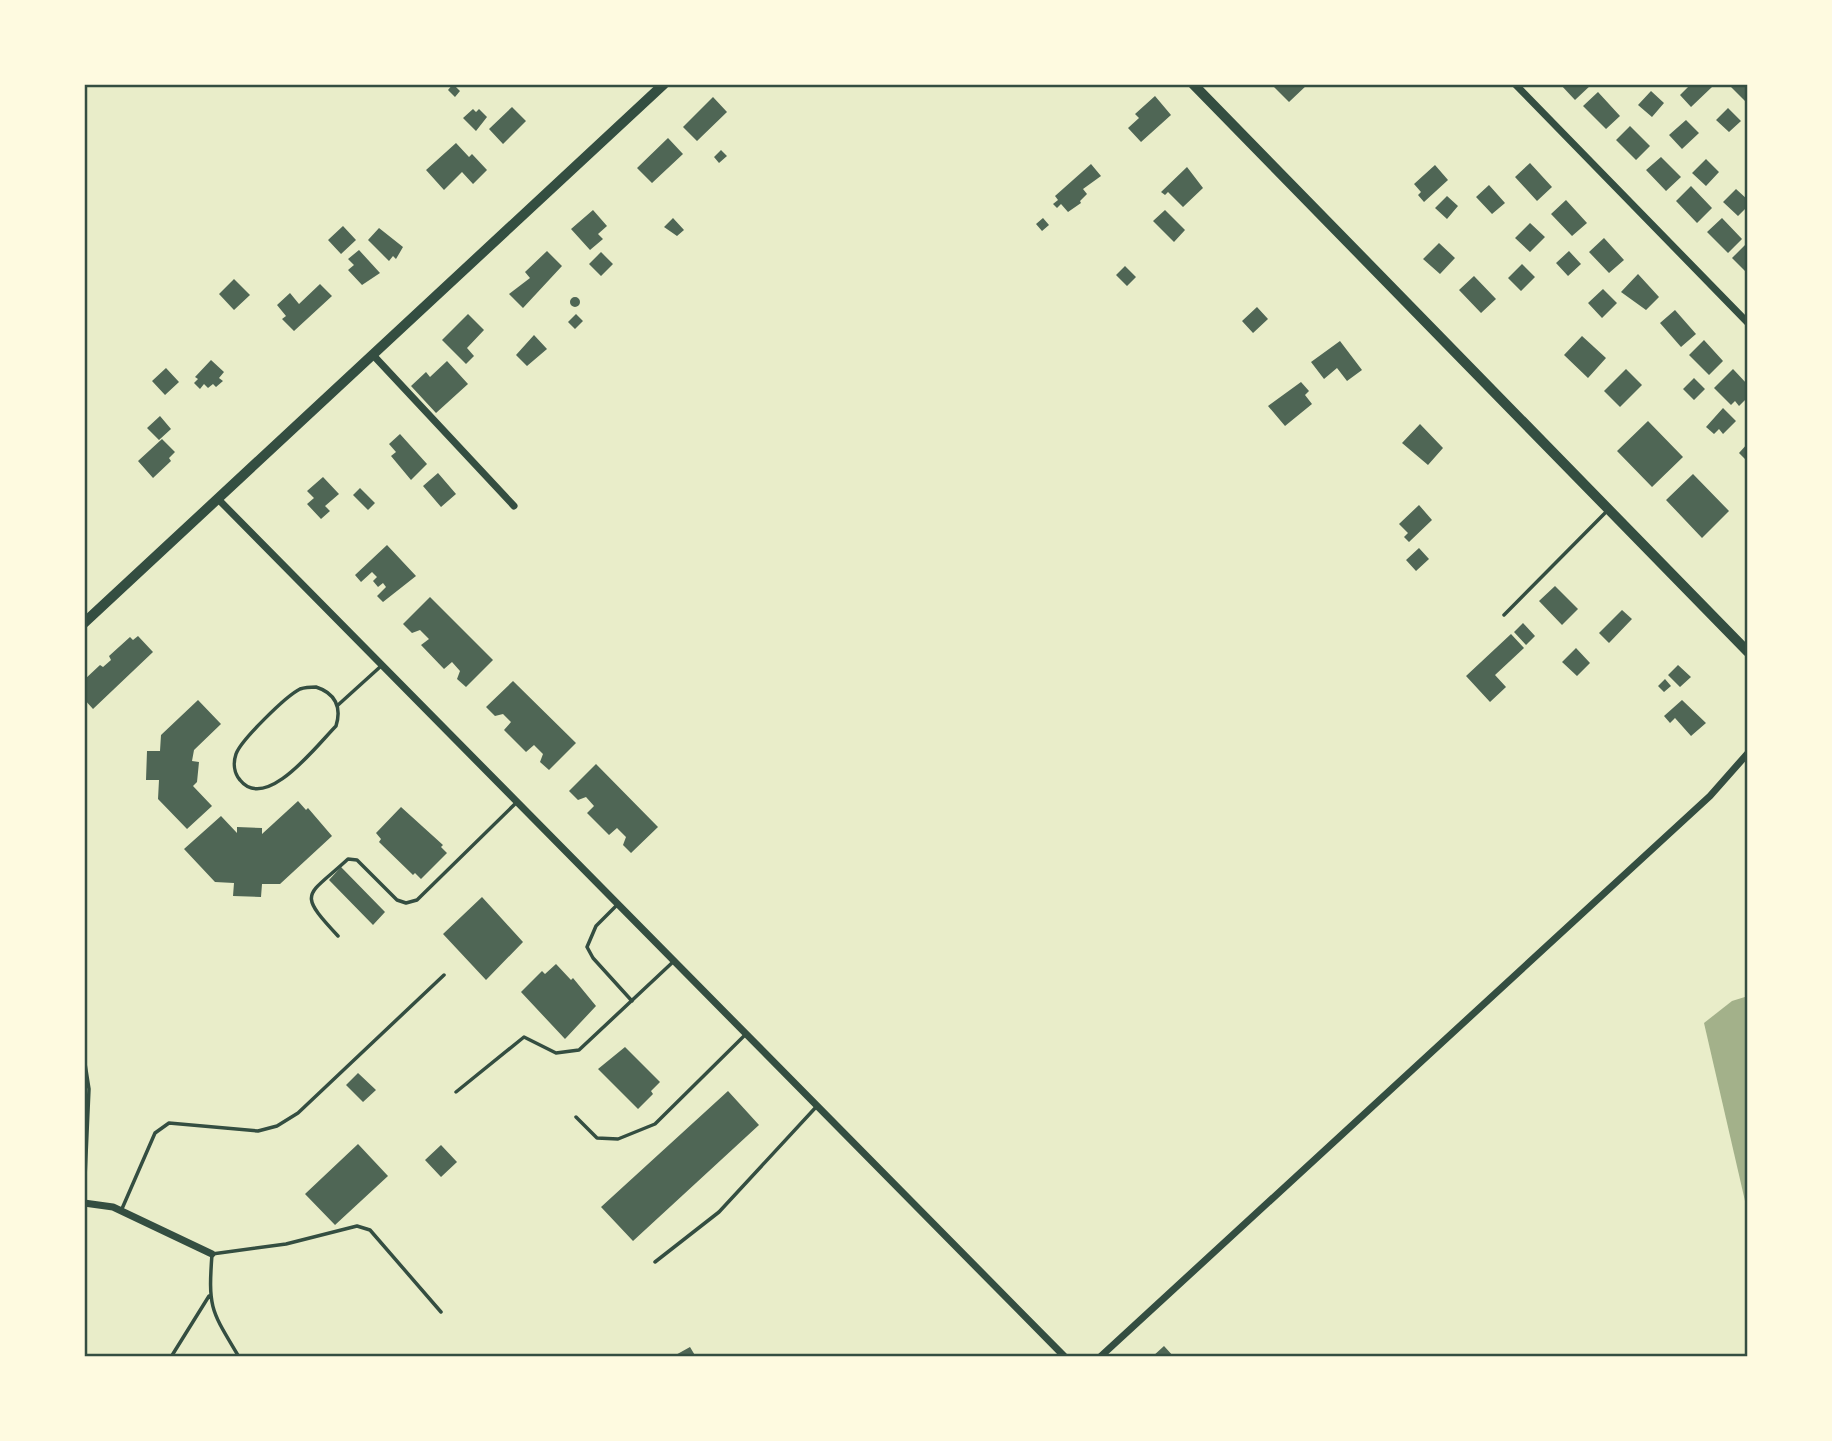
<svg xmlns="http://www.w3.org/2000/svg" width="1832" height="1441" viewBox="0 0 1832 1441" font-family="'Public Sans',sans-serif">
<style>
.water{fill:#a3b18a}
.building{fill:#4f6655}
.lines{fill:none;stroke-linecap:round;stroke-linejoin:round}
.service{stroke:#344e41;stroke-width:3.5}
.minor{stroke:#344e41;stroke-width:7}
.tertiary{stroke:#344e41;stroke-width:10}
.neatline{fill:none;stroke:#344e41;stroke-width:2.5}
</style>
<rect width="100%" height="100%" fill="#e9edc9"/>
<path class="water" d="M1748,996V1214L1704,1023L1732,1001Z"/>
<path class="building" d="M453,84L460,91L455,97L448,90Z
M1271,84H1308L1289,102Z
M1560,84H1592L1575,100Z
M1691,84H1709L1712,87L1691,107L1680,95Z
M1728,84H1748V104Z
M1651,91L1664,103L1652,117L1638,105Z
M1598,92L1620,116L1606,129L1583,106Z
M1155,96L1171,115L1141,142L1128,128L1139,118L1135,114Z
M713,97L727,112L697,141L683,127Z
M512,107L526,121L503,144L489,129Z
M1728,108L1741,121L1729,132L1716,120Z
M473,109L476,112L479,109L487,117L476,131L463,118Z
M1686,120L1699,133L1682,149L1669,135Z
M1630,126L1650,146L1636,160L1616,140Z
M668,138L683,154L652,183L637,168Z
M456,143L469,157L472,154L487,170L473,184L462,172L444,190L426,170Z
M721,150L727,156L719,163L714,157Z
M1661,157L1681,177L1666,191L1646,170Z
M1706,159L1719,172L1706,186L1692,173Z
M1530,163L1552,187L1537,201L1515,177Z
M1091,164L1101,176L1083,189L1087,194L1080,201L1081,203L1068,212L1061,204L1057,208L1053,204L1058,200L1055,196Z
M1435,165L1448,180L1424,202L1418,195L1421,192L1414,184Z
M1187,167L1203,188L1183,207L1168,192L1165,195L1161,192Z
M1489,185L1505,203L1492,214L1476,197Z
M1691,186L1712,208L1697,223L1676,201Z
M1736,189L1748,200V206L1738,216L1723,202Z
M1447,196L1458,206L1447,219L1435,208Z
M1566,200L1587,223L1572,236L1551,214Z
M593,210L607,226L598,234L603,239L590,250L571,229Z
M1165,210L1185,230L1174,242L1153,221Z
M673,218L684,230L677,236L664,227Z
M1043,218L1049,225L1042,231L1036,224Z
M1722,218L1742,239L1728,253L1707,232Z
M1530,223L1545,237L1530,252L1515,238Z
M343,226L356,240L341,254L328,240Z
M379,228L403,247L396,259L393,256L389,261L368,240Z
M1604,238L1624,260L1609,273L1589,252Z
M1748,242V274L1732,258Z
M1439,243L1455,258L1440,274L1423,259Z
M359,250L380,273L362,285L348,270L354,265L348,259Z
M547,251L562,266L523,308L509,294L530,278L525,272Z
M1569,251L1581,264L1568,276L1556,263Z
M601,252L613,264L601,276L589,264Z
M1522,264L1535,277L1521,291L1508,278Z
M1125,266L1136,277L1127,286L1116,275Z
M1638,274L1659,297L1646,310L1621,292Z
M1474,276L1496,299L1481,313L1459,290Z
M234,279L250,295L234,310L219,294Z
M320,284L332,296L294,331L282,319L286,316L277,305L290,293L299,304Z
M1603,289L1617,303L1602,318L1588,303Z
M570 302a5 5 0 1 1 10 0a5 5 0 1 1-10 0Z
M1257,307L1268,319L1253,333L1242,321Z
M1675,310L1696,334L1681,347L1660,323Z
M468,314L484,330L467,348L474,356L466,364L442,340Z
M576,314L583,321L575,329L568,322Z
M534,335L547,349L527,366L516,355Z
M1582,336L1606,358L1588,378L1564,355Z
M1704,340L1723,361L1709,375L1689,355Z
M1340,341L1362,370L1347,381L1337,368L1324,379L1311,362Z
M211,360L224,372L219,378L223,381L216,387L213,384L208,388L204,384L200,389L194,383L198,379L195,377Z
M447,361L468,384L436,413L411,386L426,372L430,377Z
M166,368L179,382L165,395L152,381Z
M1626,369L1642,385L1620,407L1604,391Z
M1733,369L1748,385V397L1739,406L1735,401L1731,405L1714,388Z
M1694,378L1705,389L1694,400L1683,389Z
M1301,382L1309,391L1305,395L1312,404L1285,426L1268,406Z
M1723,408L1736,421L1723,434L1719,429L1714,434L1706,427Z
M160,416L171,429L159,440L147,428Z
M1648,421L1683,457L1652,487L1617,451Z
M1420,424L1443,448L1428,465L1402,443Z
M400,434L427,464L411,480L391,456L396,452L389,444Z
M162,439L175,452L169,458L171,461L153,478L138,461Z
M1748,443V462L1739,453Z
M438,473L456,494L441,507L423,486Z
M1693,474L1729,511L1702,538L1666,500Z
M323,477L339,494L325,506L330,511L321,519L307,504L314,498L307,491Z
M360,488L375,503L368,510L353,495Z
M1419,505L1432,520L1409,542L1404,537L1408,533L1399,524Z
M387,545L416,576L383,602L377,596L386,587L383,583L378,587L373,581L377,577L372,572L361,582L355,575Z
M1419,548L1429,559L1416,571L1406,560Z
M1555,586L1578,609L1562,625L1539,601Z
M430,597L493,660L466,687L457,679L460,671L452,662L444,669L421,645L429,639L420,630L412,633L403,624Z
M1622,610L1632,619L1609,643L1599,633Z
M1523,623L1535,636L1526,645L1514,632Z
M1511,634L1524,648L1495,675L1506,687L1490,702L1466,676Z
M138,636L153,652L93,709L84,699V680L100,665L103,667L111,660L109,656L130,637L133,640Z
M1576,648L1590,663L1577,676L1562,662Z
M1678,665L1691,677L1680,687L1668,675Z
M1665,679L1671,686L1664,692L1658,686Z
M513,681L576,743L549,770L540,762L543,754L534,745L526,752L504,730L511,722L503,714L495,716L486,707Z
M198,700L221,724L194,750L192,761L199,762L197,782L193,786L212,806L187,829L158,799L159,780H146L147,751H160L161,735Z
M1682,700L1706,723L1691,736L1675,718L1670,723L1664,716Z
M596,764L658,827L631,853L623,845L626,837L617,828L609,835L587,813L594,806L586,797L578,800L569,791Z
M298,801L306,810L308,808L332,836L280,884H262L261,897L233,896L234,883L215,882L184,849L221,816L237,833V827L262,828V834Z
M401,807L443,845L441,847L447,853L421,879L415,873L413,875L379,842L381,839L376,833Z
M341,867L385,912L373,925L329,880Z
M482,897L523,942L486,980L443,934Z
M556,964L571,980L573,978L596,1006L565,1039L521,992L542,971L545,974Z
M625,1047L660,1082L651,1091L653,1094L638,1109L598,1069Z
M358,1073L376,1090L363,1102L346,1085Z
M728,1091L759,1125L633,1241L601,1207Z
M358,1144L388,1176L335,1225L305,1194Z
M441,1145L457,1162L441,1177L425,1160Z
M1164,1346L1174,1357H1152Z
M690,1347L696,1357H672Z"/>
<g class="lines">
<path class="service" d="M1504,615L1607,511
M316,687C335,693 342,707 336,726C318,744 266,813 240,780C234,773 233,763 236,754C241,740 286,696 300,689C306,687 311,687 316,687Z
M338,705L380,667
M617,905L596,926L587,947L593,958L632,1001
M338,936C296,891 307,897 348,859L357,860L397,900L406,903L417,900L517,802
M84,1057L89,1089L84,1200
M456,1092L524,1037L556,1053L579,1050L674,961
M576,1117L597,1138L618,1139L655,1124L746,1034
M121,1211L155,1133L169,1123L258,1131L277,1126L298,1113L444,975
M655,1262L719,1212L817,1106
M171,1357L209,1296
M239,1357C211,1310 208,1309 212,1254L286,1244L357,1226L370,1230L441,1312"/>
<path class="minor" d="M1515,84L1748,323
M373,355L514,506
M218,499L1065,1357
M84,1203L113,1207L212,1254
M1100,1357L1710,796L1748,753"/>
<path class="tertiary" d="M1193,84L1748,652
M84,623L664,84"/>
</g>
<rect width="1832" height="1441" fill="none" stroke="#fefae0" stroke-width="172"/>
<rect x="86" y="86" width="1660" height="1269" class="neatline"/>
</svg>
